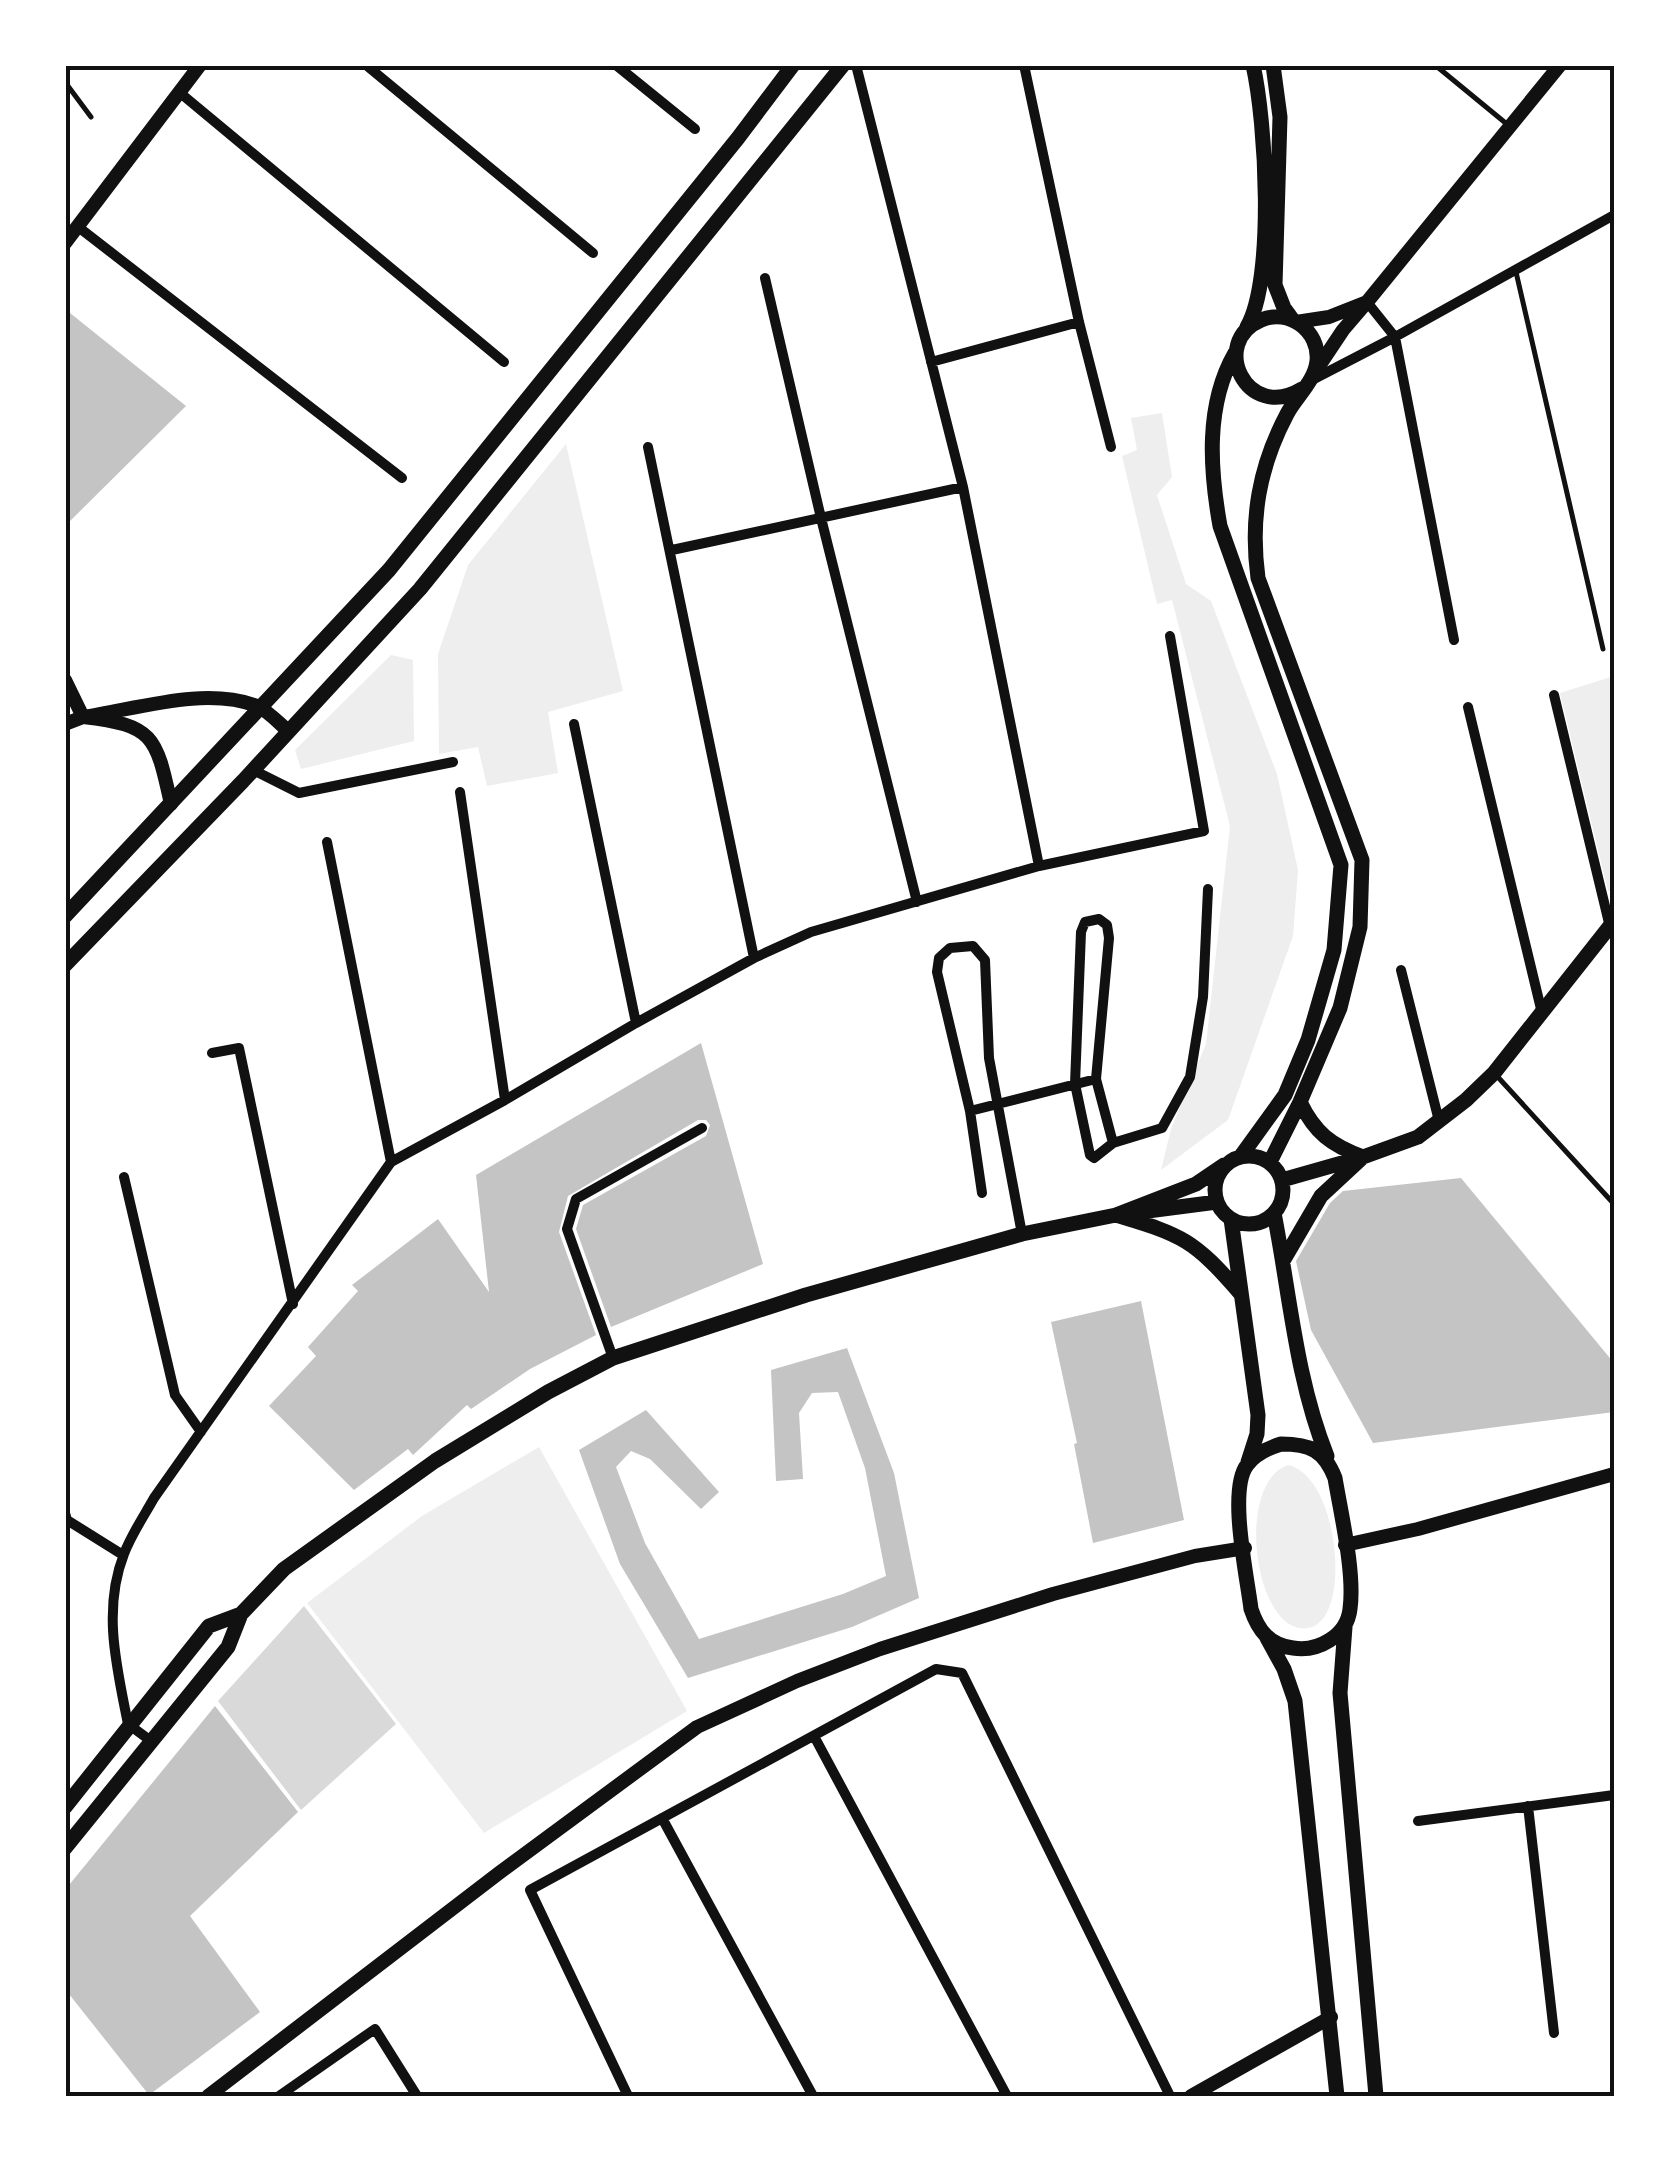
<svg xmlns="http://www.w3.org/2000/svg" width="1679" height="2161" viewBox="0 0 1679 2161" font-family="Bitter,serif">
<style>
.green{fill:#eee}
.water{fill:#d9d9d9}
.building{fill:#c4c4c4}
.lines{fill:none;stroke-linecap:round;stroke-linejoin:round}
.service{stroke:#111;stroke-width:5}
.minor{stroke:#111;stroke-width:10}
.tertiary{stroke:#111;stroke-width:14}
.secondary{stroke:#111;stroke-width:15}
.neatline{fill:none;stroke:#111;stroke-width:4}
</style>
<rect width="100%" height="100%" fill="#fff"/>
<path class="green" d="M1162,413L1172,477L1157,495L1186,584L1211,601L1277,774L1298,870L1293,936L1228,1120L1161,1170L1171,1129L1206,1044L1230,826L1172,600L1157,604L1122,456L1137,450L1131,418Z
M566,444L623,691L548,712L558,773L487,786L478,747L439,754L438,654L468,565Z
M391,655L413,660L414,741L301,769L295,750Z
M1614,676V890L1608,891L1560,693Z
M539,1447L687,1711L484,1833L307,1603L422,1516Z
M1288,1465C1340,1476 1353,1622 1308,1628C1254,1636 1234,1483 1288,1465Z"/>
<path class="water" d="M304,1606L396,1724L301,1810L218,1701Z"/>
<path class="building" d="M65,309L186,406L65,526Z
M701,1043L763,1264L611,1327L576,1229L583,1205L706,1136L710,1125L706,1120H698L568,1196L559,1232L596,1335L530,1369L471,1409L467,1405L413,1455L408,1449L354,1490L269,1406L316,1356L308,1347L358,1291L352,1285L438,1219L489,1292L476,1175Z
M1461,1178L1614,1363V1412L1373,1443L1311,1330L1296,1261L1330,1203L1343,1191Z
M1141,1301L1184,1520L1093,1543L1074,1444L1077,1443L1051,1322Z
M847,1348L894,1473L919,1598L852,1627L688,1678L620,1564L579,1450L646,1410L719,1492L701,1509L650,1459L631,1451L616,1467L645,1543L699,1639L843,1594L886,1576L865,1468L838,1392L812,1393L799,1413L803,1479L776,1481L771,1370Z
M215,1706L298,1812L190,1916L260,2012L149,2095L65,1989V1890Z"/>
<g class="lines">
<path class="service" d="M1435,65L1508,125
M65,82L91,117
M1516,272L1603,649
M1496,1075L1614,1204"/>
<path class="minor" d="M366,65L593,253
M616,65L695,129
M856,65L963,487L1039,866
M1024,65L1079,322L1111,447
M179,92L504,362
M77,226L402,478
M765,278L821,518L917,902
M1367,302L1395,337L1614,215
M931,362L1079,322
M1312,380L1395,337L1454,640
M648,447L754,958
M672,550L963,487
M1554,695L1610,927
M1468,707L1542,1013
M574,724L636,1023
M253,770L299,793L453,762
M460,792L505,1100
M327,842L391,1162
M1099,919L1107,925L1109,938L1096,1079L1113,1143L1094,1158L1090,1155L1075,1084L1081,932L1085,922Z
M1401,970L1439,1121
M212,1053L239,1048L293,1304
M970,1111L1096,1079
M1113,1143L1162,1128L1190,1077L1203,997L1208,889
M124,1177L175,1395L201,1432
M982,1193L970,1111L937,972L939,958L950,948L973,946L985,960L989,1058L1022,1234
M613,1358L567,1229L576,1199L702,1128
M65,1513L67,1520L123,1555
M814,1736L1007,2096
M151,1741L128,1724C117,1668 102,1610 124,1554C131,1535 144,1516 154,1498L391,1162L505,1100L636,1023L754,958L811,932L1039,866L1204,831L1170,636
M1528,1806L1554,2033
M662,1818L813,2096
M1418,1821L1614,1795
M279,2096L375,2029L417,2096
M628,2096L530,1890L936,1669L962,1673L1170,2096"/>
<path class="tertiary" d="M65,243L200,65
M1367,302L1560,65
M1296,322L1329,317L1367,302L1343,330L1315,372
M65,680L83,717L65,724
M171,804C156,736 154,725 83,717C137,709 205,686 257,706C268,711 279,723 288,731
M1345,1545L1418,1529L1614,1474
M208,2096L499,1873L697,1727L797,1681L880,1649L1053,1594L1195,1556L1245,1548
M1191,2096L1331,2017"/>
<path class="secondary" d="M1273,65L1280,117L1275,285L1284,308L1292,319
M1247,327C1275,278 1266,122 1253,65
M1235,353C1205,405 1210,470 1220,526L1341,865L1334,950L1308,1040L1285,1095L1241,1156
M65,916L389,570L738,138L793,65
M65,965L243,781L420,589L843,65
M1215 1190a34 34 0 1 1 68 0a34 34 0 1 1-68 0Z
M1270,1162L1300,1102L1340,1008L1360,927L1362,860L1258,578C1250,519 1259,467 1287,414C1296,397 1315,381 1317,361C1320,331 1289,308 1261,320C1209,342 1246,423 1302,389
M1282,1180L1363,1157L1418,1137L1466,1100L1494,1073L1614,921
M1140,1212L1217,1202
M1274,1213C1290,1295 1296,1379 1327,1456
M1116,1215C1183,1235 1194,1240 1240,1293
M1231,1219L1258,1415L1257,1434L1248,1462
M1283,1261L1321,1196L1363,1157C1331,1145 1315,1133 1300,1102
M1281,1444C1310,1444 1324,1450 1335,1478C1341,1514 1355,1573 1350,1609C1347,1636 1318,1652 1293,1648C1269,1645 1258,1630 1251,1609C1247,1576 1228,1490 1247,1465C1255,1454 1268,1448 1281,1444Z
M1345,1627L1340,1693L1376,2096
M1267,1638L1284,1669L1295,1701L1337,2096
M65,1807L209,1626L241,1614L284,1569L435,1461L548,1392L613,1358L806,1295L1022,1234L1116,1215L1196,1184L1224,1165
M65,1848L228,1647L241,1614"/>
</g>
<rect width="1679" height="2161" fill="none" stroke="#ffffff" stroke-width="135"/>
<rect x="68" y="68" width="1544" height="2026" class="neatline"/>
</svg>
